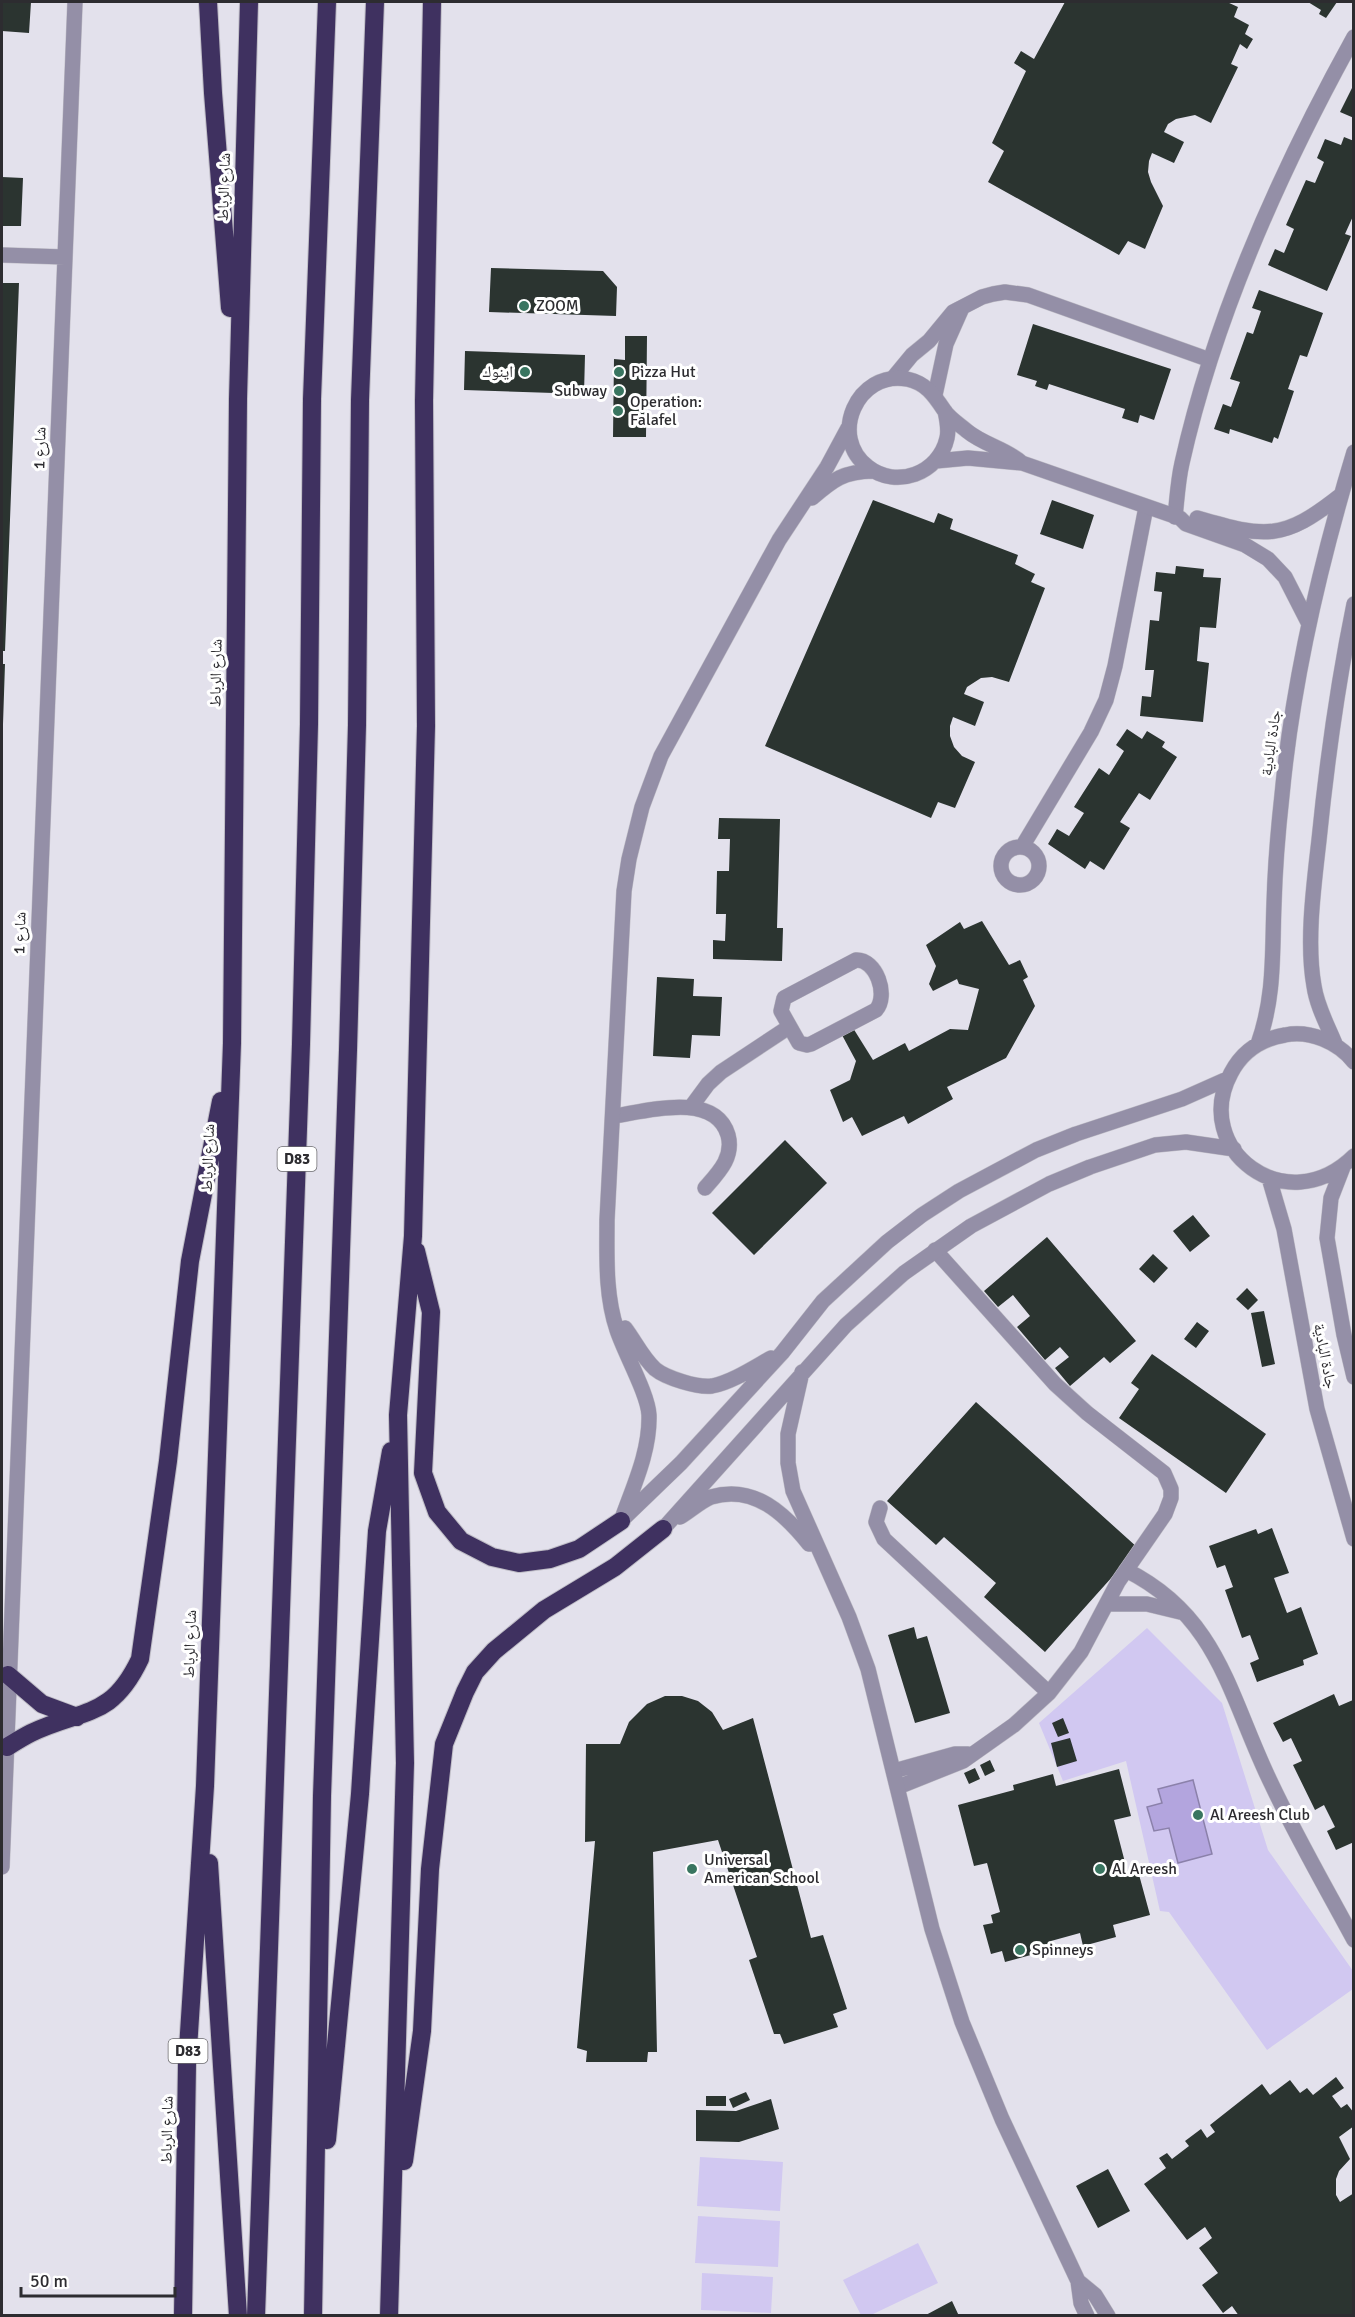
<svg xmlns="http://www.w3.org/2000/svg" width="1355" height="2317" viewBox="0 0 1355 2317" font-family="Signika,'Noto Naskh Arabic',sans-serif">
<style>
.green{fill:#d1c8f1}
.water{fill:#b3a5de;stroke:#8b81aa;stroke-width:1.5}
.building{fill:#2b3430}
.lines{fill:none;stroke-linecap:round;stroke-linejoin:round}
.minor-casing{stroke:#bfbdc6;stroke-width:16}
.tertiary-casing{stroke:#bfbdc6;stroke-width:16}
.motorway-casing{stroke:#bfbdc6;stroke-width:20}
.minor{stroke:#948fa7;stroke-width:15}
.tertiary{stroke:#948fa7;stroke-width:15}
.motorway{stroke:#3f3160;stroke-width:18}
.poi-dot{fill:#397560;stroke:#fff;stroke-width:2}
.labels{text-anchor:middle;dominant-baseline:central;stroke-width:6;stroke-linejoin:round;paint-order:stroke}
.shield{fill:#fff;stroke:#6c6b6e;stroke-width:1.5}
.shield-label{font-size:15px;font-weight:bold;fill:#2d2c30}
.street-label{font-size:16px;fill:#2d2c30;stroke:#fff}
.poi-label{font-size:16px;fill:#2d2c30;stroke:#fff;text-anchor:start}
</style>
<rect width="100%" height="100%" fill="#e3e1ec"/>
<path class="green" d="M1147,1628L1222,1703L1268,1850L1353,1971V1989L1267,2050L1169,1912L1160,1911L1126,1761L1063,1781L1039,1723Z
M700,2157L783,2162L780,2211L697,2206Z
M698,2216L780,2221L778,2267L695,2263Z
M918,2243L938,2283L871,2315H861L843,2280Z
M702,2273L773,2277L771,2313L701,2310Z"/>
<path class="water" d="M1193,1780L1212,1854L1178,1863L1169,1828L1154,1831L1147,1807L1162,1803L1158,1789Z"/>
<path class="building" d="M2,2H31L29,33L2,31Z
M1065,2H1227L1238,7L1234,17L1249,25L1245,34L1253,39L1247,49L1240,44L1231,64L1238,67L1211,123L1195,115L1176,119L1168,124L1164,132L1184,142L1174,163L1152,153L1149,161L1148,172L1151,182L1163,206L1145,249L1128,241L1119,255L988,182L1004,151L992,143L1026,71L1014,63L1021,51L1034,59Z
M1308,2H1337L1326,18L1319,14L1321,10Z
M1354,84V118L1340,112Z
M1344,137L1354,141V214L1345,234L1351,236L1327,291L1268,265L1275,249L1284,253L1294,229L1286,225L1306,180L1315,183L1324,162L1317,158L1325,139L1341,145Z
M2,177L23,178L21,226H2Z
M491,268L603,271L617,287L616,316L489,312Z
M2,283H19L5,651H2Z
M1259,290L1323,313L1307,357L1300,355L1288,389L1294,391L1278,439L1274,437L1272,443L1230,429L1229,434L1214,429L1223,404L1231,407L1240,382L1230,379L1247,332L1253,334L1261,311L1252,308Z
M1033,324L1171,369L1154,420L1140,415L1138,423L1122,418L1125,409L1049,384L1047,390L1035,386L1037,381L1017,375Z
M625,336H647L646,437H613L614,359L625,360Z
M465,351L585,355L584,394L464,390Z
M873,500L934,523L938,513L953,519L950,529L1018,555L1015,564L1035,574L1031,582L1045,588L1009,682L992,677L981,678L967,687L964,694L984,702L975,726L953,717L950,726V736L954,747L962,756L975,762L955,808L938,802L931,818L765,746Z
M1052,500L1094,515L1083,549L1040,534Z
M1176,566L1204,569L1203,577L1221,578L1216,628L1200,627L1197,661L1209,663L1203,722L1140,716L1142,696L1151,697L1154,670H1145L1150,620L1159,621L1162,592L1154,591L1156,572L1175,574Z
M2,664H5L3,724H2Z
M1127,729L1142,739L1147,731L1165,742L1162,747L1177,757L1150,800L1139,793L1120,822L1130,828L1104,870L1090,861L1085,869L1048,844L1057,829L1069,836L1084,813L1074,807L1099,768L1109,775L1124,751L1116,745Z
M719,818L780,819L777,928H783L782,961L713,959V940L725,941L726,914H716L717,871H729L730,839H718Z
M982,921L1009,965L1020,960L1028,977L1023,980L1035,1006L1006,1058L947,1087L953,1099L908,1124L904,1116L862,1136L852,1117L843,1122L830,1090L850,1080L856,1061L842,1035L853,1028L873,1060L905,1043L909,1051L950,1029L968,1030L979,989L959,984L957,979L933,991L929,984L936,966L926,945L960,922L964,929Z
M657,977L694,979L693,996L722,997L720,1036L692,1035L690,1058L653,1056Z
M785,1140L827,1183L754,1255L712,1213Z
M1193,1215L1210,1236L1190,1252L1173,1231Z
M1047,1237L1136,1341L1110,1363L1104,1357L1070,1386L1055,1368L1069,1357L1060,1347L1045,1360L1017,1327L1030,1316L1013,1295L998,1307L984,1291Z
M1153,1254L1168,1268L1154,1283L1139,1269Z
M1247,1288L1258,1300L1248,1310L1236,1299Z
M1264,1311L1275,1364L1262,1367L1251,1313Z
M1197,1322L1209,1331L1196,1348L1184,1339Z
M1152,1354L1266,1434L1226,1493L1119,1418L1139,1389L1131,1383Z
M976,1402L1138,1548L1045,1652L984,1597L996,1583L944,1537L936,1545L887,1501Z
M1272,1528L1289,1573L1274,1578L1287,1613L1301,1607L1318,1654L1303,1660L1304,1665L1257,1682L1250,1663L1259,1659L1250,1635L1242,1638L1225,1590L1233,1587L1225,1565L1217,1568L1209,1546L1256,1529L1258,1534Z
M914,1627L917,1639L927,1636L950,1713L915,1723L888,1635Z
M1334,1694L1339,1706L1353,1700L1354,1702V1842L1336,1850L1327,1831L1335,1827L1324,1805L1315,1810L1293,1765L1302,1761L1291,1738L1283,1742L1273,1723Z
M665,1696H682L698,1701L712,1712L723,1730L753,1718L811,1938L823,1935L847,2009L833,2014L838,2027L784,2044L780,2034H774L749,1960L757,1957L718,1840L653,1852L657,2052H648L647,2062H586L587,2051L577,2048L595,1841L585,1842L586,1744H620L629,1722L647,1704Z
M1063,1718L1069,1733L1058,1737L1052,1723Z
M1070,1738L1077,1761L1057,1767L1051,1743Z
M990,1760L995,1771L985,1776L980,1765Z
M975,1768L980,1779L969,1784L964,1773Z
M1119,1769L1131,1816L1114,1820L1128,1874L1138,1871L1150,1915L1113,1925L1116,1937L1083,1946L1080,1933L1051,1941L1053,1949L1005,1962L1002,1951L991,1954L983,1925L993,1923L991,1915L1000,1912L987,1863L974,1866L958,1805L1014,1790L1013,1785L1053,1774L1056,1786Z
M1336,2077L1344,2088L1332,2096L1341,2108L1347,2104L1354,2113V2126L1339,2137L1350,2159L1339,2171L1336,2179V2195L1340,2202L1354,2193V2316H1239L1232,2306L1223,2313L1202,2285L1218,2273L1199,2248L1212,2238L1205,2227L1187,2240L1144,2184L1166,2168L1159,2158L1167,2153L1172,2159L1189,2146L1185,2141L1201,2129L1207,2138L1215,2132L1210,2125L1262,2084L1270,2095L1290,2080L1300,2093L1307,2088L1313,2095Z
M746,2092L750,2100L733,2108L729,2099Z
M706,2096H726V2106H706Z
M771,2099L779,2129L739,2142L696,2141V2110L736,2111Z
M1108,2169L1130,2211L1098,2228L1076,2186Z
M952,2301L959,2316H924Z"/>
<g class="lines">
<g class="minor-casing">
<path id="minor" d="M2,255L65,257
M893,378L912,355L929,341L953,312L982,297L993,294L1005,292L1028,295L1210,360
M935,395L946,344L962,308
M1175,517C1177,499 1178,480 1182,463C1215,315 1281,169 1354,37
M1001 866a19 19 0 1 1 38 0a19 19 0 1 1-38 0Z
M1022,847L1091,732L1106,700L1115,666L1146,507
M856,960C876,959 889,995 876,1010L811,1044L807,1045L799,1043L781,1011L784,998Z
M691,1107L708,1084L721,1072L789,1027
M614,1116C647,1111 715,1091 728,1135C734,1157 719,1172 705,1188
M880,1508L876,1522L884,1539L1049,1693
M1126,1570C1220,1617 1229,1697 1271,1783C1296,1836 1326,1888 1354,1940
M1107,1604H1147L1180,1612
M894,1771L955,1754H968
M898,1787L963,1761L1014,1725L1049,1693L1081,1652L1118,1582L1165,1514L1171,1498V1489L1164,1473L1087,1413L1055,1384L935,1250
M2,1867L75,2"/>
</g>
<g class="tertiary-casing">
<path id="tertiary" d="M945,411C947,420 949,429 947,438C939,474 896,489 868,467C828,437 857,370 907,379C926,383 934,395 944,410C949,418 960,425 967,431C984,445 1007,449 1022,463L1180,518L1186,524L1245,545L1268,559L1285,577L1309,624
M936,461L968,458L1022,463
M812,498C834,479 843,472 873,471
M1197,518C1266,538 1283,541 1341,495
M1258,1044C1275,996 1272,954 1274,904C1275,868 1278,831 1282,795C1293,679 1320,564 1354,452
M1336,1046C1328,1026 1317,1007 1314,986C1306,942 1314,884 1319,840C1327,760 1338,682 1354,604
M1354,1062C1338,1042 1310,1030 1285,1035C1261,1039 1242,1052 1231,1073C1190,1149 1286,1223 1354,1156
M1343,1167L1331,1198L1327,1238L1344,1335L1354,1377
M1269,1178L1284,1229L1317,1409L1354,1539
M625,1328C635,1341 642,1357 655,1369C666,1378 698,1388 712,1386C732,1382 753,1368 771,1358
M802,1372L788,1434V1463L793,1491L849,1617L868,1669L932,1929L962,2022L1002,2119L1078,2281L1081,2303L1087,2316
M625,1517L681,1463L782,1353L823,1301L887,1242L922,1215L959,1191L1036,1150L1076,1134L1182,1099L1227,1079
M680,1517C690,1511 701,1501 711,1497C754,1484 785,1514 809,1544
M621,1521C633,1487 650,1452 649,1415C648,1394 624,1352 617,1330C605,1295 607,1256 607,1220L624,891L629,859L642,807L661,756L779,540L827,467L848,428
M663,1529L846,1325L904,1273L971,1226L1049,1184L1090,1167L1155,1145L1186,1142L1234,1149
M1078,2281L1095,2295L1108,2316"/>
</g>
<g class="motorway-casing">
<path id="motorway" d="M208,2L213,93L230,308
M416,1251L431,1312L423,1473L437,1512L461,1541L492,1557L519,1563L550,1559L579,1549L621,1521
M8,1675L42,1704L77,1717
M7,1747C15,1742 23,1737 31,1733C83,1708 111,1720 140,1659L168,1461L190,1261L221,1101
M209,1863L238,2316
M327,2140L360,1794L377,1531L391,1451
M404,2161L422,2031L430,1869L444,1744L465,1692L475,1672L494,1651L544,1610L615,1567L663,1529
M183,2316L187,2064L205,1786L232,1043L238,399L249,2
M256,2316L301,1044L309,724L312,399L327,2
M313,2316L322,1796L348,1050L357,725L360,400L375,2
M389,2316L405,1763L398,1415L413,1236L426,726L424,401L432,2"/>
</g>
<use href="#minor" class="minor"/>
<use href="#tertiary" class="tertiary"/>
<use href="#motorway" class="motorway"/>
</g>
<g class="poi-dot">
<circle cx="524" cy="306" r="6"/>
<circle cx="525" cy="372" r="6"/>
<circle cx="619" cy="372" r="6"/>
<circle cx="619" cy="391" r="6"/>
<circle cx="618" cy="411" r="6"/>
<circle cx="1198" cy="1815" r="6"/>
<circle cx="692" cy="1869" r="6"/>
<circle cx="1100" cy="1869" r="6"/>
<circle cx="1020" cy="1950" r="6"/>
</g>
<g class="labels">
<g class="shield">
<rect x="277.5" y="1147" width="39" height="24" rx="4.5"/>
<rect x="168.5" y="2039" width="39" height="24" rx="4.5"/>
</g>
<g class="shield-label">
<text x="297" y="1159">D83</text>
<text x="188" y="2051">D83</text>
</g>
<g class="street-label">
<text transform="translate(224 187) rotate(-88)">شارع الرباط</text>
<text transform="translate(40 448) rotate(-88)">شارع 1</text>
<text transform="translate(216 673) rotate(-89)">شارع الرباط</text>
<text transform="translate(1271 743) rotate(-82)">جادة البادية</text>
<text transform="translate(20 933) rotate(-88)">شارع 1</text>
<text transform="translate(208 1158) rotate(-88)">شارع الرباط</text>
<text transform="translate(1325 1356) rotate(79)">جادة البادية</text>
<text transform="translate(190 1644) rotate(-88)">شارع الرباط</text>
<text transform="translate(167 2130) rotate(-89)">شارع الرباط</text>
</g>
<g class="poi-label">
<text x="536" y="306">ZOOM</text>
<text x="513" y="372" text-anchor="end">اينوك</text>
<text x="631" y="372">Pizza Hut</text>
<text x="607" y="391" text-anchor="end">Subway</text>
<text x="630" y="402">Operation:<tspan x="630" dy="18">Falafel</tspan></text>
<text x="1210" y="1815">Al Areesh Club</text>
<text x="704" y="1860">Universal<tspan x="704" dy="18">American School</tspan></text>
<text x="1112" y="1869">Al Areesh</text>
<text x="1032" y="1950">Spinneys</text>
</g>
</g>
<rect width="1355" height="2317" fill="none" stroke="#2d2c30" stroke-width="6"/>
<path d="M21 2287v9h154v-9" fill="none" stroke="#2d2c30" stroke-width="3"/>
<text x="30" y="2287" font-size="18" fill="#2d2c30" stroke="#ffffff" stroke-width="4.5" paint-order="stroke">50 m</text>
</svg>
